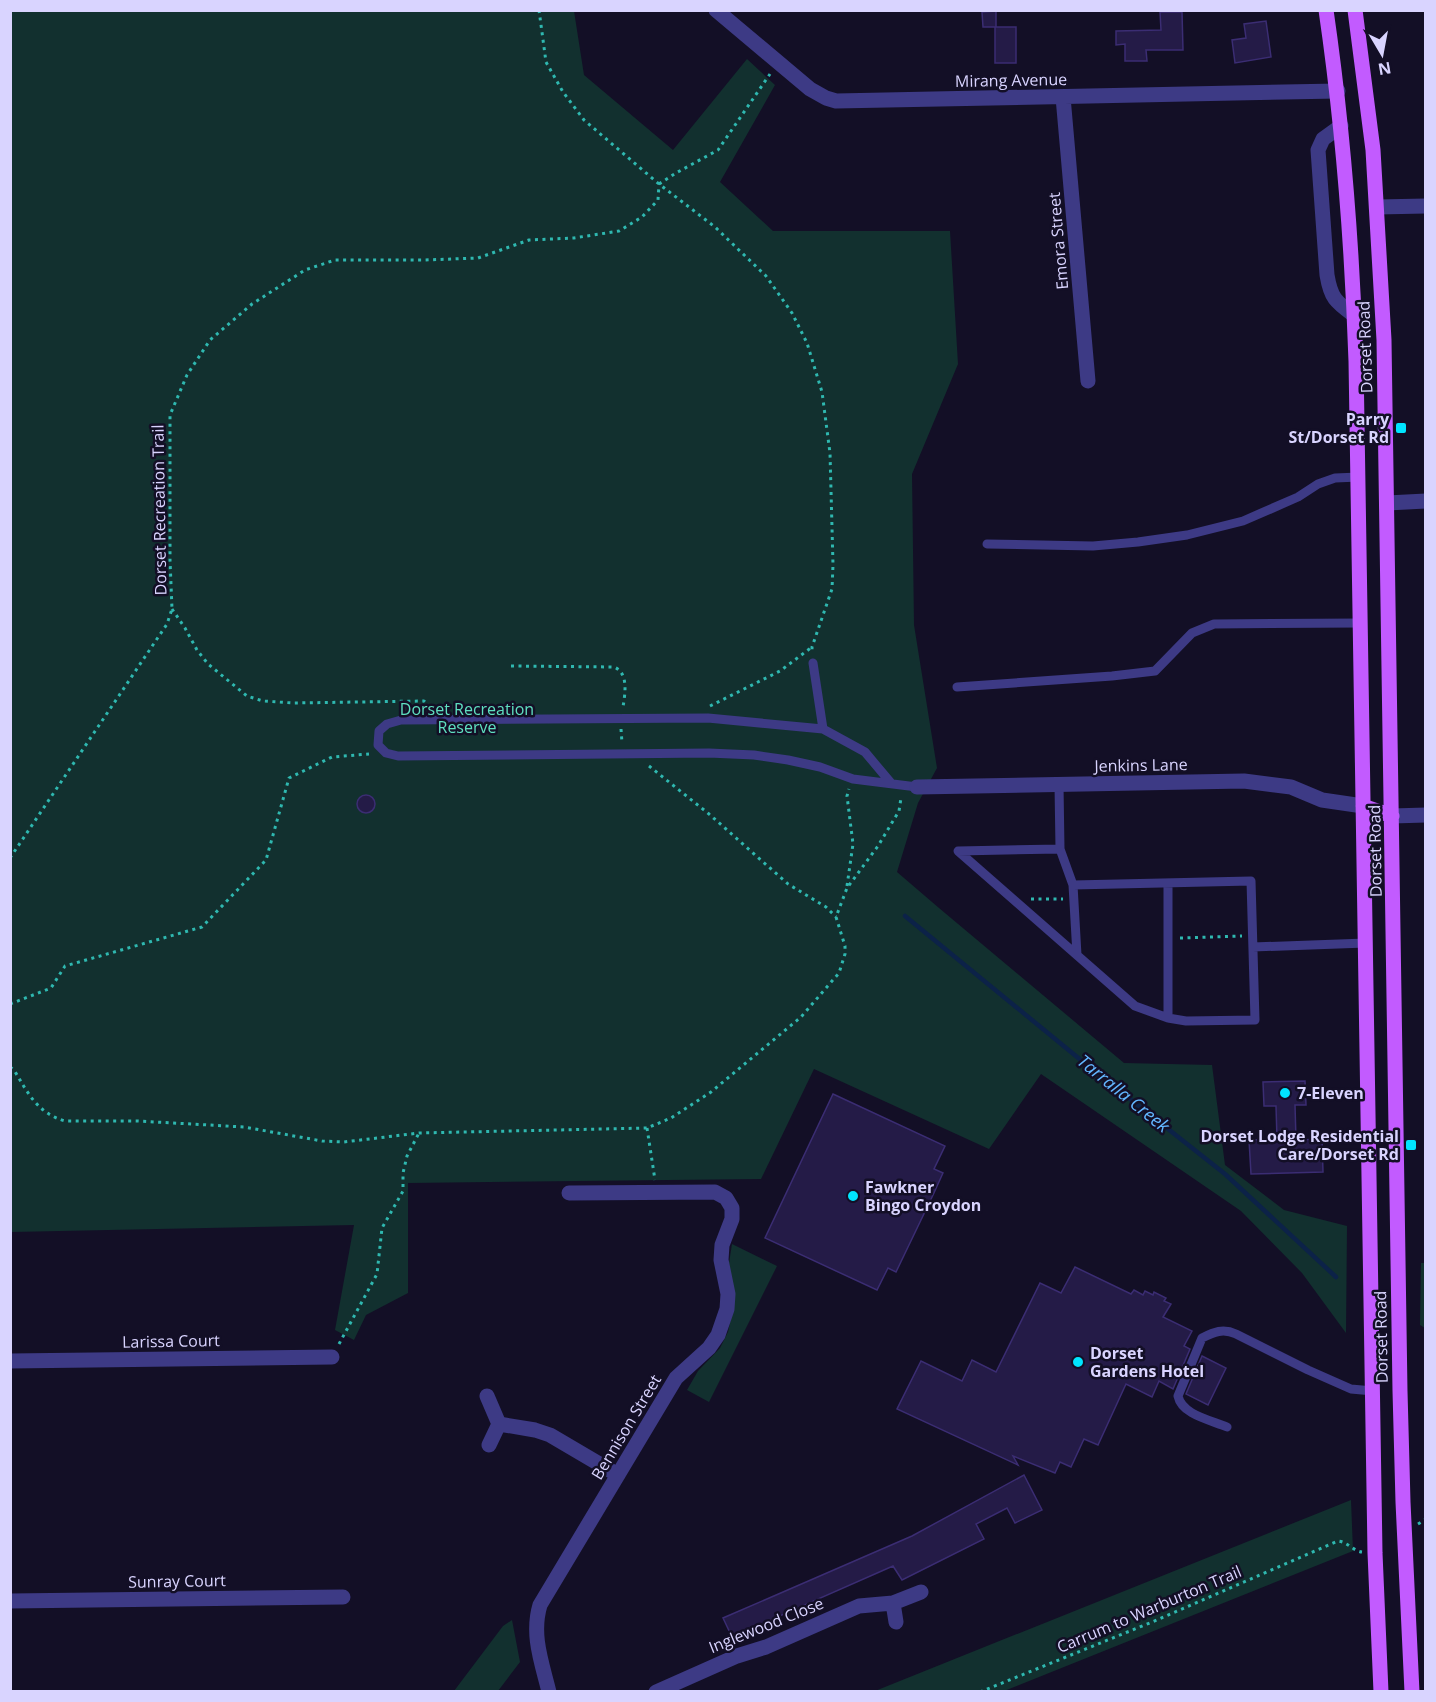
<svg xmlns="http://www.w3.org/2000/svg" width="1436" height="1702" viewBox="0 0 1436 1702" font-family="'Open Sans',sans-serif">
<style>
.green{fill:#12302f}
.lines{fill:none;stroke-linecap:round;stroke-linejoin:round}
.stream{stroke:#0c2248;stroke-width:4.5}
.building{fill:#241b47;stroke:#3b2d73;stroke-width:1.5}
.path{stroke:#2fb8b0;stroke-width:3;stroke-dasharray:3 4.5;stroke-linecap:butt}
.lane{stroke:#3d3a85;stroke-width:9}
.street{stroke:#3d3a85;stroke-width:15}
.primary{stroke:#c25bff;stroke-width:15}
.poi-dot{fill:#00e5ff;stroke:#130f26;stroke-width:2}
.labels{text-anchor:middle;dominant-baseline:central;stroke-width:5;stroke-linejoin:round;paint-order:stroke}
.street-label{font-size:16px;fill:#d9d4ff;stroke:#130f26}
.poi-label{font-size:16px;font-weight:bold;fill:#d9d4ff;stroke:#130f26;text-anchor:start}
.park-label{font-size:16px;fill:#5fe0c0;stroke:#130f26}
.water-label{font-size:18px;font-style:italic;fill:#62b6ff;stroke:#130f26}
</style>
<rect width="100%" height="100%" fill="#130f26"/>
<path class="green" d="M10,11H574L584,75L673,150L747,59L775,85L720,182L773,231H950L958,364L912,474L914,625L937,768L918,803L897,872L939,908L1124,1063L1212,1065L1225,1165L1284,1210L1347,1226L1346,1333L1302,1273L1241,1211L1041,1074L989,1149L814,1069L761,1179L408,1183V1293L366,1315L354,1340L335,1330L354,1225L11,1232Z
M732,1244L777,1266L709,1402L687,1390L698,1371L720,1348L728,1332L731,1318L729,1263Z
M1421,1263H1425V1328L1420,1325Z
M1351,1500L1353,1551L1004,1691H875Z
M512,1620L520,1662L498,1691H454L503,1626Z"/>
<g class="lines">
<path class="stream" d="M905,916L1082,1061L1225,1174L1336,1277"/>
</g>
<path class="building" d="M996,11V27H983L982,12Z
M1160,12H1182L1183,50H1146L1147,61H1125V44L1116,45V31L1161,30Z
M1266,21L1271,57L1235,63L1232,40L1246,38L1244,24Z
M995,27H1016V63H995Z
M357 804a9 9 0 1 1 18 0a9 9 0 1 1-18 0Z
M1305,1081L1306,1105H1295L1296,1140L1322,1139L1323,1172L1251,1174L1249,1140L1277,1139L1276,1106H1264L1263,1082Z
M833,1094L945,1146L934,1169L943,1173L933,1195L896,1272L888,1268L877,1290L765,1238Z
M1075,1267L1131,1294L1134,1290L1143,1295L1145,1291L1153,1295L1154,1292L1166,1298L1164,1301L1171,1304L1163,1317L1192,1331L1184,1346L1190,1349L1173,1389L1159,1381L1152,1397L1126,1384L1098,1445L1084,1439L1071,1467L1060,1462L1055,1473L1013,1456L1018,1465L897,1409L921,1361L962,1381L972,1360L996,1372L1040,1283L1061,1293Z
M1202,1356L1226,1368L1208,1405L1186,1394Z
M1024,1475L1042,1510L1015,1523L1007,1508L976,1524L984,1539L902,1580L893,1566L732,1637L723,1618L912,1536Z"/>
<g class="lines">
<path class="path" d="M539,10L546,62L563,92L584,120L659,184L715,227L766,276L792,313L807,343L822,392L830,453L833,565L832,589L812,647V653
M659,184L676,173L718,150L770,74
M172,609L185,628L197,650L208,664L247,696L263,701L293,703L424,701L431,708
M511,666L614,667C629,673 625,694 623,707
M710,706L780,671L812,647
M621,729L622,743
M649,766L709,814L788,884L826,907L836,917
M10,858L167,624L172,609L170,560V415L187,375L210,340L252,304L305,270L335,260H425L478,258L529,240L574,238L619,231L642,217L658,200L659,184
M847,886L853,844L847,796L849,789
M1031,899H1063
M1180,938L1242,936
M10,1004L51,988L65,966L202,927L266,860L289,778L332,757L369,754
M10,1067L14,1070C28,1093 37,1113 65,1121H138L244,1127L322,1141L344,1142L419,1133L647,1128L671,1118L711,1092L801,1017L839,973L845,954V946L836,917L847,888L878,846L899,811L901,798
M647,1128L655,1180
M339,1344L377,1274L382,1228L403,1191V1173L407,1156L419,1133
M1418,1524L1426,1519
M980,1692L1152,1622L1338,1541C1348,1542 1353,1551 1362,1552"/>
<path class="lane" d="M987,544L1093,546L1138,542L1187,535L1243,521L1298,497L1318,484L1335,478L1359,477
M813,663L823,729
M957,687L1112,676L1155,671L1192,633L1214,624L1361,623
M891,783L865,752L823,729L708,718L401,720L387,724L379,731L378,745L386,753L398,756L709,753L754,755L788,760L820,767L853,779L917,787
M1059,785L1060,849L1073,885L1077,955
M1060,849L958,851L1135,1006L1168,1018L1186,1021L1255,1020L1251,881L1073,885
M1253,947L1366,943
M1168,1018V883
M1227,1427C1211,1420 1182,1415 1178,1396L1202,1338C1214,1332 1223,1328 1236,1334L1308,1370L1351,1389L1373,1391"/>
<path class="street" d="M716,10L810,89L826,98L836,101L1338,91
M1063,97L1088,381
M1341,126L1323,139L1318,150L1327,275C1331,299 1336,302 1355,316
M1377,207L1426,206
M1387,503L1426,501
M917,787L1244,781L1291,787L1322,800L1363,806
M1392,816L1426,815
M10,1361L332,1357
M487,1396L499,1424L489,1445
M499,1424L535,1430L550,1435L618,1475
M10,1601L343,1597
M896,1622L893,1603L921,1592
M549,1692C542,1663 531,1635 540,1605L676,1378L709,1348L718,1335L727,1309L728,1294L721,1260L722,1245L732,1219V1208L726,1198L715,1192L569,1193
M656,1692L737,1656L766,1647L859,1606L893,1603"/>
<path class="primary" d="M1326,10C1343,127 1352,244 1356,361L1375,1553L1381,1692
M1355,10L1373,150L1384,340L1400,1391L1403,1502L1412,1692
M1363,806L1392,816"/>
</g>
<g class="poi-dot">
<rect x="1395" y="422" width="12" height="12" rx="3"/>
<circle cx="1285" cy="1093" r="6"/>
<rect x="1405" y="1139" width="12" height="12" rx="3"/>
<circle cx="853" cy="1196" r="6"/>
<circle cx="1078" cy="1362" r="6"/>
</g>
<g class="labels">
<g class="street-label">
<text transform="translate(1011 80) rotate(-1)">Mirang Avenue</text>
<text transform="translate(1058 241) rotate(-95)">Emora Street</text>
<text transform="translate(1365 347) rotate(-92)">Dorset Road</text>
<text transform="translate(159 510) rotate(-91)">Dorset Recreation Trail</text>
<text transform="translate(1141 765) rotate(-1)">Jenkins Lane</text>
<text transform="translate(1375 851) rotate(-91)">Dorset Road</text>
<text transform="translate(1381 1337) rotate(-91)">Dorset Road</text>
<text transform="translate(171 1341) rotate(-1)">Larissa Court</text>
<text transform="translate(626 1427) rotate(-59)">Bennison Street</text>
<text transform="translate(177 1581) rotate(-1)">Sunray Court</text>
<text transform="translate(1149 1609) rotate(-23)">Carrum to Warburton Trail</text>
<text transform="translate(766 1625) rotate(-22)">Inglewood Close</text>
</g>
<g class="poi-label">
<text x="1389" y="419" text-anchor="end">Parry<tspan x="1389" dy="18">St/Dorset Rd</tspan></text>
<text x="1297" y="1093">7-Eleven</text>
<text x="1399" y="1136" text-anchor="end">Dorset Lodge Residential<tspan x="1399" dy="18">Care/Dorset Rd</tspan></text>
<text x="865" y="1187">Fawkner<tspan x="865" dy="18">Bingo Croydon</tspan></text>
<text x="1090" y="1353">Dorset<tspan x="1090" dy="18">Gardens Hotel</tspan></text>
</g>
<g class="park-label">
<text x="467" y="709">Dorset Recreation<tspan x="467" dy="18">Reserve</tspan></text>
</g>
<g class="water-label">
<text transform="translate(1124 1093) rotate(39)">Tarralla Creek</text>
</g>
</g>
<rect width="1436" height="1702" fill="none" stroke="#d9d4ff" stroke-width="24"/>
<g transform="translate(1382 54) rotate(170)" stroke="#130f26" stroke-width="4.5" paint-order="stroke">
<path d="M0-4.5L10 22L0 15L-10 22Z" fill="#d9d4ff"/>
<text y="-9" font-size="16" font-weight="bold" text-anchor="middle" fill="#d9d4ff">N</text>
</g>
</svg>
